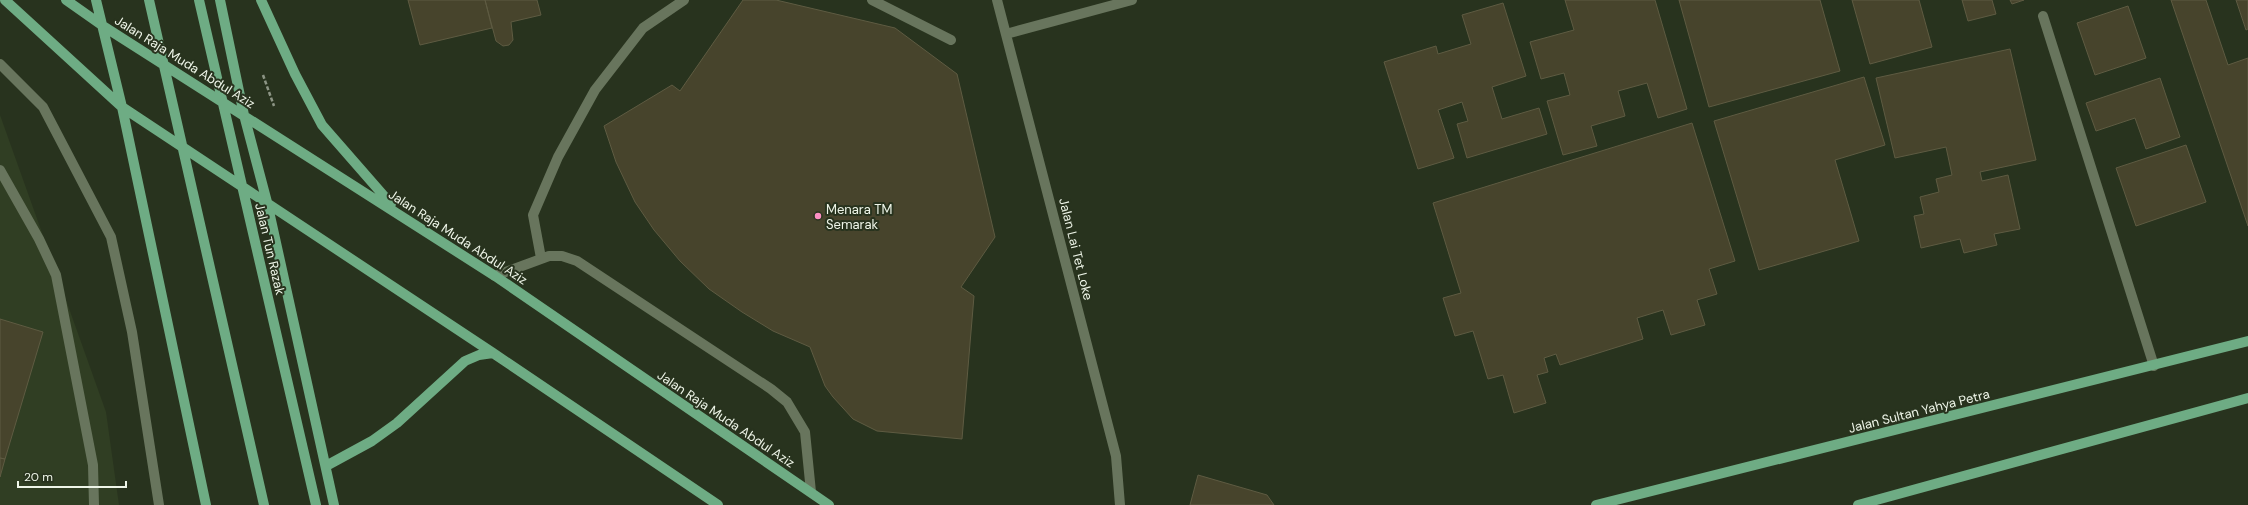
<svg xmlns="http://www.w3.org/2000/svg" width="2248" height="505" viewBox="0 0 2248 505" font-family="'DM Sans',sans-serif">
<style>
.built{fill:#303e23}
.building{fill:#47442c;stroke:#5e5b42}
.lines{fill:none;stroke-linecap:round;stroke-linejoin:round}
.path{stroke:#8d9585;stroke-width:2.5;stroke-dasharray:4 2;stroke-linecap:butt}
.minor{stroke:#68755d;stroke-width:10}
.major{stroke:#6eac84;stroke-width:10}
.poi-dot{fill:#fc8fc2;stroke:#28331e;stroke-width:1.5}
.labels{text-anchor:middle;dominant-baseline:central;stroke-width:4;stroke-linejoin:round;paint-order:stroke}
.street-label{font-size:13px;fill:#eef5e8;stroke:#28331e}
.poi-label{font-size:13px;fill:#eef5e8;stroke:#28331e;text-anchor:start}
</style>
<rect width="100%" height="100%" fill="#28331e"/>
<path class="built" d="M0,115L106,412L119,505H0Z"/>
<path class="building" d="M408,0H485L492,28L420,45Z
M485,0H537L541,15L511,22L513,40L509,45L503,46L496,41Z
M743,0H776L895,28L957,74L995,237L961,287L974,296L962,439L877,431L853,419L833,397L825,386L810,347L773,331L742,312L709,289L680,261L654,230L635,202L616,162L604,126L672,85L680,91Z
M1565,0H1655L1687,109L1658,118L1647,83L1618,91L1625,116L1591,126L1597,146L1563,155L1547,101L1570,95L1564,73L1541,79L1530,42L1574,30Z
M1679,0H1820L1840,71L1709,107Z
M1852,0H1919L1932,47L1870,64Z
M1962,0H1992L1996,14L1968,21Z
M2010,0H2024L2012,4Z
M2171,0H2206L2228,65L2248,58V226Z
M2236,0H2248V29L2246,30Z
M1503,3L1526,76L1492,87L1502,119L1539,108L1547,134L1467,158L1457,124L1468,121L1462,102L1438,110L1454,158L1418,169L1384,62L1436,46L1438,54L1471,44L1462,15Z
M2128,6L2146,58L2095,75L2077,23Z
M2010,49L2036,160L1980,172L1982,181L2008,175L2020,229L1994,234L1997,245L1964,253L1960,239L1921,248L1914,216L1924,214L1920,197L1939,192L1936,179L1952,175L1946,147L1895,158L1876,78Z
M1864,77L1885,145L1835,160L1859,241L1759,270L1714,121Z
M2160,78L2180,137L2146,149L2135,118L2096,131L2086,103Z
M1692,123L1735,261L1709,269L1717,294L1697,300L1705,325L1671,335L1663,310L1637,318L1643,339L1560,365L1556,354L1544,358L1548,372L1537,375L1546,403L1514,413L1503,375L1488,379L1473,331L1455,336L1443,298L1461,293L1433,203Z
M2186,145L2206,202L2136,226L2116,168Z
M0,319L43,332L5,459L0,458Z
M0,458L5,459L0,477Z
M1198,475L1267,495L1274,505H1190Z"/>
<g class="lines">
<path class="path" d="M263,75L274,106"/>
<path class="minor" d="M872,0L951,40
M997,0L1116,456L1120,505
M2043,16L2154,366
M1006,34L1132,0
M0,64L43,107L111,237L132,332L159,505
M0,170L39,239L56,275L93,465L94,505
M541,258L533,215L558,157L595,90L643,28L684,0
M495,276L549,256H562L577,261L771,389L787,402L805,432L811,492"/>
<path class="major" d="M5,0L122,107L493,353L718,505
M66,0L103,26L495,276L829,505
M96,0L122,107L206,505
M149,0L264,505
M199,0L316,505
M220,0L244,115L267,202L334,505
M261,0L295,74L322,125L391,204
M326,466L372,441L397,423L465,361L479,355L493,353
M1596,505L2248,341
M1858,505L2248,398"/>
</g>
<circle class="poi-dot" cx="818" cy="216" r="4"/>
<g class="labels">
<g class="street-label">
<text transform="translate(185 62) rotate(32)">Jalan Raja Muda Abdul Aziz</text>
<text transform="translate(458 237) rotate(33)">Jalan Raja Muda Abdul Aziz</text>
<text transform="translate(270 249) rotate(77)">Jalan Tun Razak</text>
<text transform="translate(1076 249) rotate(76)">Jalan Lai Tet Loke</text>
<text transform="translate(1919 411) rotate(-14)">Jalan Sultan Yahya Petra</text>
<text transform="translate(726 419) rotate(34)">Jalan Raja Muda Abdul Aziz</text>
</g>
<g class="poi-label">
<text x="826" y="209">Menara TM<tspan x="826" dy="15">Semarak</tspan></text>
</g>
</g>
<path d="M18 481v6h108v-6" fill="none" stroke="#eef5e8" stroke-width="2"/>
<text x="24" y="481" font-size="12" fill="#eef5e8" stroke="#28331e" stroke-width="3" paint-order="stroke">20 m</text>
</svg>
